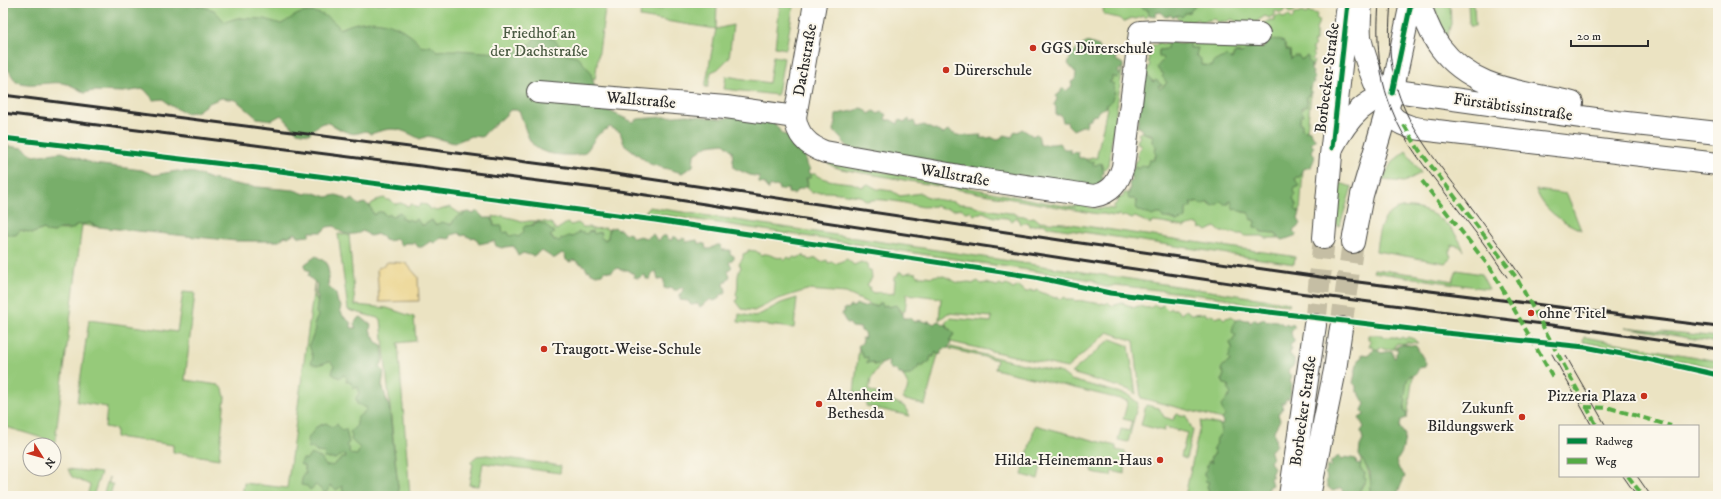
<svg xmlns="http://www.w3.org/2000/svg" width="1721" height="499" viewBox="0 0 1721 499" font-family="'IM FELL DW Pica',serif">
<style>
.green{fill:#96ca7a;stroke:#607a52}
.forest{fill:#78ae6a;stroke:#526c4a}
.sand{fill:#eeda9e;stroke:#8c8264}
.lines{fill:none;stroke-linecap:round;stroke-linejoin:round}
.tertiary-tunnel{stroke:#c5bea4;stroke-width:22;stroke-dasharray:22 11;stroke-linecap:butt}
.minor-casing{stroke:#484742;stroke-width:24}
.tertiary-casing{stroke:#484742;stroke-width:24}
.minor{stroke:#fff;stroke-width:22}
.tertiary{stroke:#fff;stroke-width:22}
.tram{stroke:#2b2b2b;stroke-width:1}
.rail{stroke:#2b2b2b;stroke-width:3}
.quiet{stroke:#54ab44;stroke-width:4;stroke-dasharray:8 4;stroke-linecap:butt}
.cycleway-casing{stroke:#fbf7ec;stroke-width:8}
.cycleway{stroke:#00873e;stroke-width:5}
.poi-dot{fill:#c8321e;stroke:#fbf7ec;stroke-width:1.5}
.labels{text-anchor:middle;dominant-baseline:central;stroke-width:4;stroke-linejoin:round;paint-order:stroke}
.park-label{font-size:16px;fill:#4b5b43;stroke:#fbf7ec}
.poi-label{font-size:16px;fill:#2b2b2b;stroke:#fbf7ec;text-anchor:start}
.street-label{font-size:16px;fill:#2b2b2b;stroke:#fbf7ec}
</style>
<rect width="100%" height="100%" fill="#fbf7ec"/>
<filter id="ink" filterUnits="userSpaceOnUse"><feTurbulence type="fractalNoise" baseFrequency=".025" numOctaves="2"/><feDisplacementMap in="SourceGraphic" scale="8" xChannelSelector="R" yChannelSelector="G"/><feConvolveMatrix kernelMatrix="1 2 1 2 8 2 1 2 1" color-interpolation-filters="sRGB"/></filter>
<filter id="wash" filterUnits="userSpaceOnUse"><feTurbulence type="fractalNoise" baseFrequency=".012" numOctaves="4" result="noise"/><feDisplacementMap in="SourceGraphic" scale="16" xChannelSelector="R" yChannelSelector="G"/><feGaussianBlur stdDeviation="0.9" result="paint"/><feColorMatrix in="noise" values="0 0 0 0 0 0 0 0 0 0 0 0 0 0 0 0 0 1.4 0 .05"/><feComposite in="paint" operator="in"/></filter>
<g filter="url(#wash)">
<rect width="100%" height="100%" fill="#ebe3c2"/>
<path class="green" d="M124,3H606L595,79L561,75L348,62Z
M663,3H717L716,29L733,25L729,58L718,69L711,72L708,87H705L716,29L640,17L641,8L662,9Z
M780,3H794L786,49L775,47Z
M1105,3H1144L1142,4L1148,10V15L1145,18L1143,16L1136,19L1132,18L1123,22L1119,18L1104,15L1103,9Z
M1193,3H1307L1310,6L1309,8L1304,7L1297,8L1292,13L1288,12L1286,7L1283,12L1280,13L1277,11L1274,12L1276,14L1269,18L1265,16L1253,24L1248,23L1246,25L1231,19L1226,22L1221,21L1219,23L1215,19L1199,22L1198,19L1191,22L1188,20L1183,22L1175,16L1185,13L1194,6Z
M1434,3H1450L1451,24L1447,36L1437,18Z
M1468,3L1474,4L1475,26H1470L1469,23Z
M1295,12L1297,14L1302,12L1305,14L1309,12L1318,14L1316,17L1319,21L1316,30L1317,33H1316V41L1313,43L1315,45L1312,48L1314,52L1313,54L1315,56L1312,59L1314,61L1312,68L1311,67V64L1304,58L1301,60L1292,59C1288,53 1286,42 1279,41C1274,40 1271,42 1267,39L1263,25L1267,21H1275L1274,17L1280,15L1284,18L1289,15L1292,20Z
M1158,42L1163,44L1167,42L1169,44L1167,49L1159,50V57H1162L1163,60L1167,83L1160,89L1158,86L1161,85L1156,81L1153,82L1146,73L1150,64L1148,62L1149,57L1147,56V54L1151,52L1150,49L1153,45H1157Z
M1190,43L1253,44V47L1247,49L1242,54L1238,52L1234,54L1232,59C1220,61 1224,55 1213,66L1201,65L1196,55L1198,48H1190Z
M773,56L784,58L778,93L777,95L724,89L726,76L769,83Z
M1123,67L1108,165L1103,171L1102,166L1096,165L1093,166L1085,159H1090L1091,157L1097,158V155L1107,108L1105,104L1113,96L1114,89L1109,83L1112,76H1119Z
M1312,85L1307,130L1302,129C1297,120 1300,109 1308,102L1307,96L1310,95L1309,88Z
M1141,132L1153,136L1152,142L1157,147L1156,157L1147,166L1142,165L1140,169L1134,167V163L1138,158L1136,156L1138,154L1137,152L1141,148L1140,144L1137,143L1138,139L1140,137L1138,134Z
M1406,151L1421,173L1404,182L1382,180L1392,162Z
M826,161L1071,207H1075V205L1081,204C1086,207 1094,208 1101,209L1104,208L1114,209V205L1118,203V198L1123,197L1124,193H1128L1129,190L1130,194L1137,202V205L1142,210L1161,214L1167,218L1175,220L1185,214L1186,209L1191,207V202L1197,201L1199,203L1208,202L1210,205L1221,201L1229,204V201L1231,200L1242,212L1249,213L1255,222L1254,226L1259,228L1261,232L1276,233L1279,238H1266L1262,236C1261,236 1247,236 1245,236L1242,234H1237L1234,232L1231,233L1229,232H1221L1215,227L1207,231L1203,228L1201,229L1199,227L1200,226L1197,224L1184,227L1162,223L1153,222L1151,224L1135,217L1132,219L1125,216L1121,217L1119,214L1118,216C1111,217 1106,213 1098,214L841,169L832,166Z
M1303,169L1300,213L1294,209L1293,191L1295,189L1296,176Z
M808,172L811,174H815C822,181 843,182 852,183C855,184 858,186 862,187L868,184L877,189L892,191L900,196L921,193C929,200 945,200 954,202C957,203 956,204 959,204C963,204 967,204 971,205C977,207 1009,214 1013,213C1018,217 1023,214 1028,218L1034,217L1040,222L1043,221L1046,222L1064,223L1291,256L1295,257L1294,264L1049,227L1043,224L1030,226L1028,222L1020,224L1017,217L1012,221L1007,218L994,217L983,212L974,215L971,211L965,212L962,209L952,210L948,208L942,209L936,206C930,206 924,208 918,206C907,203 877,197 867,201C863,199 862,196 859,196C844,194 827,190 812,193L804,186L808,183L806,177Z
M1340,183L1352,187L1340,225L1338,226L1336,223Z
M1536,190L1567,194L1581,230C1561,221 1544,211 1536,190Z
M384,198L387,200H390L395,204L401,203L407,206L412,204L417,208L421,204L427,205L430,210L433,208L436,211L450,207L459,213H464L463,216L455,218L454,223L447,225L444,223L435,225L432,220L424,225H420L419,222L404,220L398,213L391,217L374,215L370,206L372,203L376,202V200Z
M649,207L1290,303L1289,305L1259,302L1246,305L1225,298L1115,285C1105,289 1101,286 1093,280L645,212Z
M1401,208C1429,205 1455,225 1464,251L1459,246L1452,245L1449,252L1451,257L1450,259L1445,263L1376,251C1378,232 1381,214 1401,208Z
M493,216C498,218 499,216 503,216C507,217 521,220 524,222C529,220 547,221 552,224C554,225 554,228 556,230L567,223L571,225L578,223L583,227H589L592,229L606,228L607,230L609,229L608,238L603,240L600,237L601,232L594,234L593,231L587,234L570,237L555,242L552,237L550,236V230L546,227L535,222L519,237H510L507,232L503,233L502,229L494,226Z
M83,222L90,223L98,227L82,225L55,442L3,426L6,409L5,387L3,386V231L20,230L33,233L44,229L68,230L76,225Z
M338,234L349,235L355,305L387,308L414,317L416,341L398,343L410,496H399L381,319L348,310Z
M748,250L756,251L761,255C769,251 775,260 782,257L785,260L788,257L791,259L794,257L797,258L804,255V257L807,258L810,260L816,258L821,262L827,260L828,263L832,262L835,264L847,259L854,265L861,262L867,265L868,270H871L872,278L867,285L870,287L869,291L874,293L879,292L882,294L887,293L888,294L894,293L895,280L893,279L898,275V273L900,271L901,273L905,274L910,272L916,273L918,276C923,276 928,276 932,277C941,272 949,279 956,282C961,284 964,282 969,282L972,284L978,281L981,284L986,283L997,286L1000,284L1003,286L1006,284L1013,289L1019,286L1026,292L1030,290L1035,292L1036,290L1055,298L1057,297L1061,299L1065,297L1067,300H1074L1075,301C1083,299 1089,304 1097,302L1100,304L1102,303L1106,304L1108,302L1112,306L1122,303L1131,306L1133,308L1138,306C1145,307 1148,310 1155,305L1159,307L1163,305L1168,310L1171,308L1172,309H1176L1181,314L1186,310L1191,314L1205,313L1207,316L1211,314L1216,318L1221,316L1224,319L1231,316L1233,319L1238,320L1234,324L1236,335L1230,343L1233,350L1231,351L1230,361L1223,366L1224,374L1222,380L1224,384L1229,385L1231,394C1223,402 1222,405 1225,416L1222,419L1141,398L1134,341L1108,332L1067,368L951,342L949,341L951,337L954,335L945,323L950,318L991,322L992,317L948,313L939,320L941,298L907,294L905,311L903,312C898,308 895,306 888,307L886,305L883,306L879,303L876,307L846,293L807,290L778,299L754,311L742,309L736,301L738,297L736,294C740,285 735,277 741,267L739,264L743,258V254L748,252Z
M1374,269L1419,275L1453,281L1457,270L1481,274L1489,289L1373,272Z
M315,279L314,291L320,311L350,331L387,496H242L244,483L287,488Z
M183,292L195,293L185,380L218,385L223,389L225,397L219,459L173,452V445L116,437V429L105,427L107,407L77,402L89,320L177,332Z
M797,298L794,328L738,322L739,314L755,317L781,303Z
M1625,327L1718,337V343Z
M1368,335H1383L1384,337H1395L1399,339L1402,337L1405,339L1408,337L1414,339L1418,343L1406,342V343L1396,344L1394,348L1396,349H1389L1386,350L1380,347L1379,349H1374L1373,346H1369L1371,341L1368,339Z
M1584,337L1718,361V368L1583,342Z
M1111,339L1129,346L1136,394L1130,390L1071,373Z
M859,347L874,365L880,363L881,364L871,379L869,390L904,406L910,416L866,406L867,395L854,393Z
M951,347L1062,373L1071,380L1128,395L1138,403L1128,442L1118,440L1121,429L1129,431L1132,421L1123,419L1128,401L995,369L997,360L950,349Z
M936,352L938,355L925,405L902,399L907,391L908,385L903,376L915,370L919,365L924,366L926,363H929L931,356L933,357L935,356L933,354Z
M1413,375L1407,418L1406,412H1404C1406,402 1401,379 1413,375Z
M1146,405L1159,408L1164,417L1173,420L1177,414L1186,416L1193,431L1186,459L1181,457L1187,433L1165,427L1164,431L1141,425Z
M1201,421L1221,425V433L1216,440C1218,446 1214,454 1212,460V463L1209,461C1206,466 1206,477 1209,482L1207,488L1209,491L1206,496H1185Z
M1035,425L1116,446V450L1126,452L1123,464L1125,468V474L1112,471L1111,476L1097,474L1092,471L1093,468L1051,458L1049,463L1042,462L1038,479L1022,475Z
M487,455L561,466L560,473L483,463L479,486L469,485L473,464L470,462L477,456Z
M1361,458C1369,469 1374,484 1368,496H1360V490L1366,480L1360,469Z
M68,469L101,473L93,496H87L90,485L72,477Z
M109,477V484H113L110,496H103Z"/>
<path class="forest" d="M3,3H186L197,5L214,10L225,22L237,18L265,19L281,24C288,21 294,15 301,13C315,9 333,17 340,29C371,14 401,21 422,47L431,45L437,51C464,47 494,57 521,50C529,48 534,34 544,35C555,37 559,44 563,53L577,56L590,71L595,87L596,109L609,111L633,122L638,119L687,115L722,119L733,116L767,112L782,134L790,136L803,149L805,154L806,164L810,169L808,172L811,175L810,178H806L808,186L804,187L802,189H798L794,194L788,193V189L779,190L778,186L769,187V190L765,186L766,184L759,183V177L750,175L734,168L732,151L724,143L708,145L694,155L693,166L682,173L650,164L624,144L620,132L610,127C606,130 600,132 597,136C593,140 589,150 584,153C578,156 569,155 563,155C527,153 529,138 519,110H510C501,122 490,126 482,137L471,136L454,143L428,136L420,139C399,128 393,126 371,134L366,131C361,132 355,135 350,133C329,128 329,112 309,134L297,132L281,115L272,120L257,118L236,100L221,98L209,103L196,112L185,113L168,104L164,99L154,100L144,89L123,92L93,91L84,93C64,79 58,83 35,84C29,85 22,83 16,82L7,68L3,66Z
M1144,3H1193L1195,6L1190,12L1185,13L1182,17L1178,15L1173,17L1170,15L1165,17L1161,12L1156,13V16L1148,15V10L1141,8L1142,4Z
M1275,39L1284,42L1287,51L1290,50L1291,59L1294,56H1299L1301,60L1307,56L1309,58L1308,60L1311,64V70L1313,72L1312,75L1315,78L1313,81L1314,83L1309,88L1310,93L1307,96V106L1302,107L1301,110L1304,115L1301,116L1299,123L1302,124V129L1311,131L1310,133L1316,139L1311,143L1314,146L1311,151C1318,157 1313,160 1311,167L1303,169L1300,177H1296L1295,179L1299,186L1295,188L1293,191L1295,195L1293,199L1297,206L1295,209L1300,213L1298,219L1301,224L1293,231L1297,235L1283,240L1279,238L1276,233L1261,232L1259,228L1254,227L1255,222L1254,220H1251L1249,213L1239,211L1237,208L1233,209L1231,200L1229,201V204H1224L1221,201L1218,204L1213,206L1208,202L1201,205L1197,201L1195,203L1191,202V207L1186,209V218L1176,222L1175,220L1170,218H1163L1161,214H1157L1152,216C1147,212 1141,213 1136,208L1137,202L1134,199H1129L1128,196L1130,189L1129,183L1133,180L1129,174L1134,167L1140,169V166H1147L1149,160H1154V157H1156L1155,149L1157,147L1152,142L1153,136L1151,134L1143,133L1140,127H1137L1145,76L1149,77L1153,82L1156,80L1162,85L1158,86L1160,89L1167,83L1162,76L1164,74L1159,71L1157,67L1163,60L1162,57H1159V50L1167,49V46L1171,41L1179,44L1190,43V48H1198L1196,55L1201,59V65L1213,66L1212,63L1219,59L1227,56L1230,59H1232L1235,53L1242,54L1247,49L1257,46L1262,49L1268,40L1272,41Z
M1087,42L1099,46L1100,50H1108V52L1113,51L1117,53L1116,60L1123,64V67L1118,71L1120,75L1117,78L1112,76V80L1109,82L1114,84L1113,87L1115,92C1113,96 1112,102 1108,105H1105L1106,107L1099,111L1097,115L1091,116V119L1086,120L1087,122L1086,126H1082L1073,130L1068,125L1067,122H1063L1061,115H1056V107L1054,105L1057,99L1056,96L1061,92V90L1063,88L1066,91L1072,86L1071,82L1075,80L1076,73L1068,64L1072,53Z
M860,108L865,109L869,114L874,111L878,114L881,112L887,115L885,118L886,120H891L898,124L899,120L905,122L909,119L910,123L914,121L916,127L924,125L944,134L948,130C958,139 970,135 981,135L980,138H989L991,137L997,140L1005,135L1012,137L1015,131L1018,132L1022,129L1033,136L1036,134L1038,135C1042,147 1037,146 1050,144C1053,144 1055,144 1059,143L1064,149H1070V153L1078,152L1079,158H1084L1088,162L1094,161L1093,166L1101,163L1104,173L1101,176L1104,177L1097,188L849,148L834,131L836,115C844,111 854,113 860,108Z
M3,145L23,148L34,156L62,152L94,164L142,170L154,175L177,171L195,173L211,179L245,186L294,190L305,194L311,192L327,197L336,195L343,197L349,201L353,199L359,205L364,203L370,206L374,215L378,212H383L386,216L389,214L391,217L400,212L403,215L401,218L407,221L409,219L412,221L417,219L421,225H424L432,220L435,225L442,222L451,225L453,223V221L459,215L463,216L464,213L469,212L473,214L477,211L484,218H492L494,226H502L503,233L508,232L510,236L514,235L519,237L524,231L523,228L525,226L533,225L537,222L546,225L550,230L554,231V233L550,236L555,242L556,240L560,241L561,238L564,239L568,236L573,237L579,232L587,234L588,232L593,231L594,234L601,232L602,234L600,237L605,240L608,238L609,229L615,227L618,230L620,229L624,234L629,232L633,238L640,236L646,238L653,234L657,240H659L663,236H666L669,240L673,239L672,237H676L679,240L682,238L685,239L686,242L697,240L698,243L705,244L706,249H710L717,245H720L722,250H730V254L734,256V258L729,263L732,267L728,271L730,276L724,284L726,291L725,294H722L717,300L713,301L711,299L700,307L698,304L691,305L688,301L680,300V295L684,288H680L678,290H674L672,287L668,289L664,288V279L658,280L656,271L652,273L650,279H646L645,275L638,278L634,277V274L628,270H620L619,268L614,269L612,272L604,271L602,274L596,275L590,272V270L587,271L585,266L574,260L570,262L566,260L565,255L562,253L555,258H553L542,251L539,252L533,256L523,253L518,256L514,246L505,247L502,248L496,246L494,241L479,244L475,237L471,238L464,235L462,236L459,233L451,235L450,239L441,238L434,243L431,241L422,247H418L415,243H405L401,246L397,239L388,241L384,240L381,235L378,234L370,236L363,231C354,236 341,236 335,226L327,227L322,232H310L309,236L300,237L295,233L288,237L285,236L279,241H236L98,227L90,223L76,225L73,229H59L53,233L46,232L44,229L33,233L20,230L16,235H9L3,231Z
M316,256L327,263L329,274L328,286L336,294L338,303L341,306L340,310L343,316L351,323V328H356L354,324L358,318L361,317L371,325L370,330L376,342L382,345C383,353 385,360 380,367L384,371L382,386C386,393 385,400 389,406L399,496H360V494L355,492L348,495L343,492L342,486L336,490L330,485L329,490L325,493L316,485L310,490L307,486L301,485L303,474H306L304,466L300,464L303,459H307L311,454L321,458L326,466L330,465L332,466L342,458H346L344,454L335,459L324,458L325,453L316,452L314,448H309L307,440L316,427L326,423L332,427L337,424L340,429L342,431L346,429L349,443L346,445L349,449L350,454L357,455L360,448L351,440L352,435L350,432L357,425C356,413 362,417 367,408L357,404L356,398L359,393L358,387L354,388L351,383L346,381L347,378L344,375L339,378L332,374L334,366L330,361L318,365L311,363L313,357L309,345L316,329L314,324L318,316L316,312L318,298L316,292L317,284L308,276L310,271L305,269V264Z
M879,303H882L883,306L887,305L888,307L896,305L900,312L903,313V318H910L914,322L919,320L921,321H923L929,323L927,321H929L934,324L939,321L943,325L946,324L948,329H950L954,335L951,337L952,339L949,341L951,342L949,348L943,349L941,354L938,355L936,352L933,357L931,356L929,363H926L922,367L919,365L917,370H915C912,377 909,374 903,376L902,374H899L896,370L891,369L888,366L889,361L881,364L880,363L874,365L873,362L867,363L868,357L864,358L858,346L863,342L862,338H865L864,332L861,331V328L852,327L850,324L846,322L842,315L843,312H845L844,309L845,308L848,309L850,306L854,307L856,304L863,307L868,305L876,306V305H878Z
M1240,318L1245,320H1249L1250,323L1255,319L1257,322L1264,319L1267,322C1273,319 1279,321 1284,325L1287,324L1289,326L1293,324L1295,328L1291,332L1292,337L1294,339V342L1290,345L1291,349L1289,353L1294,359V365L1288,371L1289,374L1292,376L1290,382L1292,384L1290,388L1291,392L1289,399H1286L1284,403H1281L1283,408L1278,414L1280,420L1274,431L1276,445L1270,452L1272,459L1270,462L1274,468L1271,475L1273,476L1270,478L1272,485L1268,487V492L1263,496H1206L1209,491L1207,486L1209,482L1205,481L1206,478L1204,476V472L1206,470L1209,461L1212,463L1210,458L1215,454L1213,449L1217,443L1216,440L1221,433L1220,427L1223,423L1222,419L1225,416L1221,406L1231,394L1228,390L1229,385L1224,384L1222,380L1224,374L1221,369L1223,366L1230,361L1228,357L1230,355L1229,353L1233,349L1230,343L1236,335L1232,332L1234,322Z
M1404,344L1416,346L1426,363L1425,367L1419,368L1416,374L1409,376C1405,382 1407,390 1404,397L1406,399L1404,411L1406,412L1407,418L1401,420L1400,428L1405,435C1404,445 1403,454 1396,461L1399,469L1405,476L1398,492L1397,496H1368L1371,490L1370,472L1359,455L1360,446L1363,440L1361,431L1364,427L1359,418L1364,415L1362,410L1365,404L1359,393L1356,391V386L1353,383L1358,360L1362,357V354L1369,355L1374,349L1378,350L1381,353L1392,351L1394,358L1396,357V353L1398,351L1396,347Z
M1339,456L1342,460L1345,457L1356,459L1357,464L1361,463L1360,469L1365,473L1364,477L1366,480C1361,485 1360,491 1356,496H1339L1343,491L1341,488L1333,491C1326,487 1326,484 1327,477L1324,474L1326,471L1327,466L1331,467V461Z"/>
<path class="sand" d="M388,262L406,263L418,277L419,301L379,302L377,269Z"/>
</g>
<g filter="url(#ink)">
<g class="lines">
<path class="tertiary-tunnel" d="M1315,325L1324,238
M1341,328L1353,242"/>
<g class="minor-casing">
<path id="minor" d="M1361,3C1360,14 1359,25 1360,37C1363,54 1383,110 1396,120C1408,129 1423,129 1437,131L1718,164
M1419,3C1425,18 1430,34 1440,47C1473,91 1523,91 1572,103
M538,92L726,107L795,117C797,135 808,146 825,152L971,178L1094,196C1111,193 1118,183 1123,167L1140,32L1158,31L1259,34
M795,117L815,3
M1332,148C1347,119 1367,94 1403,92L1617,122L1718,133"/>
</g>
<g class="tertiary-casing">
<path id="tertiary" d="M1324,238L1331,155L1348,3
M1353,242L1362,195L1392,93L1411,3
M1290,496L1315,325
M1309,496L1335,370L1341,328"/>
</g>
<use href="#minor" class="minor"/>
<use href="#tertiary" class="tertiary"/>
<path class="tram" d="M1379,3C1376,39 1378,76 1392,110C1404,142 1426,168 1446,194C1467,221 1488,248 1507,277
M1391,3C1382,93 1411,129 1463,196C1483,223 1503,250 1522,278
M1552,354L1592,426
M1566,356L1606,426
M1623,476L1637,496
M1637,476L1651,496"/>
<path class="rail" d="M3,95L589,170L1073,242L1334,279L1718,327
M3,113L626,192L1128,268L1291,292L1575,328L1718,349"/>
<path class="quiet" d="M1404,125L1419,150L1516,277L1597,426
M1422,181L1491,269L1554,379
M1585,407L1610,408L1671,426
M1628,476L1643,496"/>
<g class="cycleway-casing">
<path id="cycleway" d="M1392,93L1411,3
M3,138L257,168L655,220L1035,277L1110,293L1436,332L1585,347L1643,358L1718,375
M1332,148L1348,3"/>
</g>
<use href="#cycleway" class="cycleway"/>
</g>
</g>
<g class="poi-dot">
<circle cx="1033" cy="48" r="4"/>
<circle cx="946" cy="70" r="4"/>
<circle cx="1531" cy="313" r="4"/>
<circle cx="544" cy="349" r="4"/>
<circle cx="1644" cy="396" r="4"/>
<circle cx="819" cy="404" r="4"/>
<circle cx="1522" cy="417" r="4"/>
<circle cx="1160" cy="460" r="4"/>
</g>
<g class="labels">
<g class="park-label">
<text x="539" y="33">Friedhof an<tspan x="539" dy="18">der Dachstraße</tspan></text>
</g>
<g class="poi-label">
<text x="1041" y="48">GGS Dürerschule</text>
<text x="954" y="70">Dürerschule</text>
<text x="1539" y="313">ohne Titel</text>
<text x="552" y="349">Traugott-Weise-Schule</text>
<text x="827" y="395">Altenheim<tspan x="827" dy="18">Bethesda</tspan></text>
<text x="1636" y="396" text-anchor="end">Pizzeria Plaza</text>
<text x="1514" y="408" text-anchor="end">Zukunft<tspan x="1514" dy="18">Bildungswerk</tspan></text>
<text x="1152" y="460" text-anchor="end">Hilda-Heinemann-Haus</text>
</g>
<g class="street-label">
<text transform="translate(805 60) rotate(-80)">Dachstraße</text>
<text transform="translate(1327 78) rotate(-83)">Borbecker Straße</text>
<text transform="translate(641 100) rotate(5)">Wallstraße</text>
<text transform="translate(1513 107) rotate(8)">Fürstäbtissinstraße</text>
<text transform="translate(955 175) rotate(10)">Wallstraße</text>
<text transform="translate(1303 411) rotate(-82)">Borbecker Straße</text>
</g>
</g>
<rect width="1721" height="499" fill="none" stroke="#fbf7ec" stroke-width="16"/>
<rect x="1559" y="425" width="140" height="52" fill="#fbf7ec" stroke="#a8a59f"/>
<rect x="1567" y="438" width="20" height="6" fill="#00873e" stroke="#a8a59f"/>
<text x="1595" y="445" font-size="12" fill="#2b2b2b">Radweg</text>
<rect x="1567" y="458" width="20" height="6" fill="#54ab44" stroke="#a8a59f"/>
<text x="1595" y="465" font-size="12" fill="#2b2b2b">Weg</text>
<g transform="translate(42 457) rotate(127)"><circle r="19" fill="#fbf7ec" stroke="#a8a59f"/>
<path d="M0-3L7 15L0 10L-7 15Z" fill="#c8321e"/>
<text y="-6" font-size="11" font-weight="bold" text-anchor="middle" fill="#2b2b2b">N</text>
</g>
<path d="M1571 40v6h77v-6" fill="none" stroke="#2b2b2b" stroke-width="2"/>
<text x="1577" y="40" font-size="12" fill="#2b2b2b" stroke="#fbf7ec" stroke-width="3" paint-order="stroke">20 m</text>
</svg>
